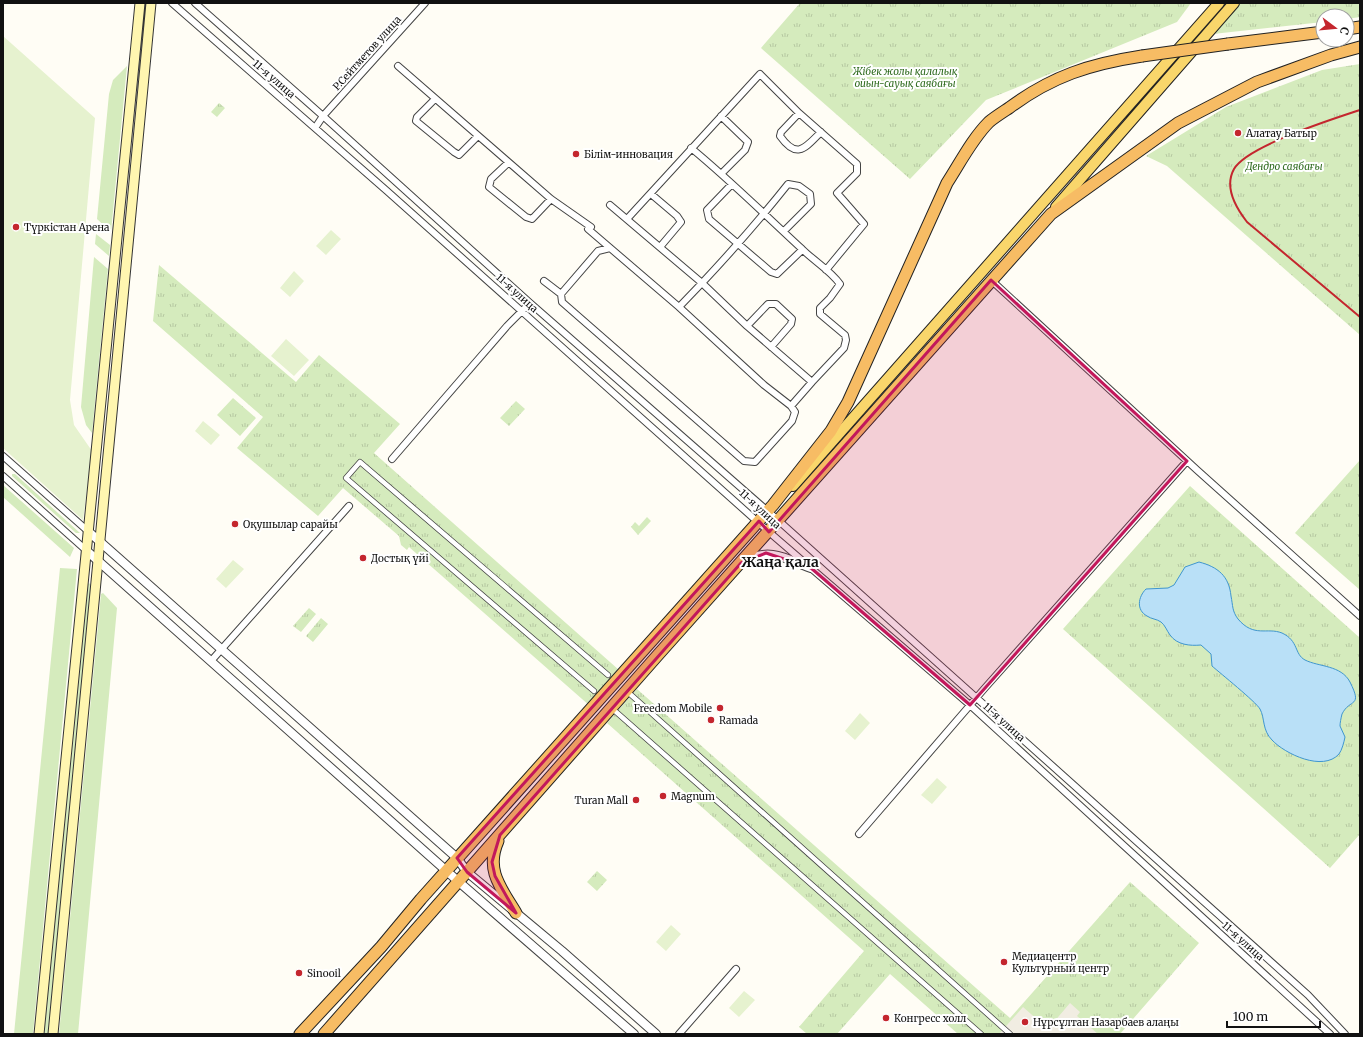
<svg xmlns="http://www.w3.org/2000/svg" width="1363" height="1037" viewBox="0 0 1363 1037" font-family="Merriweather,serif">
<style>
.grass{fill:#d5ebbd}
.park{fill:url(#park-tufts)}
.pitch{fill:#e6f2cf}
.plaza{fill:#f1ede2}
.water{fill:#b9e0f7;stroke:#3f96cf}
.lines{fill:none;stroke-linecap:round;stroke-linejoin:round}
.pedestrian-casing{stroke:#444;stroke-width:6}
.minor-casing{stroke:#444;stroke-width:8}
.tertiary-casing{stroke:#444;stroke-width:10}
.secondary-casing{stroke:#333;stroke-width:11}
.primary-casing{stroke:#222;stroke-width:12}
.trunk-casing{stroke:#222;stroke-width:13}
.pedestrian{stroke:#fff;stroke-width:4.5}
.minor{stroke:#fff;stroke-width:6}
.tertiary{stroke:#fff;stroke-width:8}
.secondary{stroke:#fff6b0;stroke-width:9}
.primary{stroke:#f9d66b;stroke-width:10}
.trunk{stroke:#f7bc64;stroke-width:11}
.rail{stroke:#c4262e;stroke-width:2}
.trunk-bridge-casing{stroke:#222;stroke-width:13;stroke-linecap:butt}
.trunk-bridge{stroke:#f7bc64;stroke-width:11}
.marked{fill:#c2185b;fill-opacity:0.2;stroke:#c2185b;stroke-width:3;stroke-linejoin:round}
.poi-dot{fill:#c4262e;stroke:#fff;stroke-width:1.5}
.labels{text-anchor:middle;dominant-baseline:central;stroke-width:4;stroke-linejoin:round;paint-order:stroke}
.street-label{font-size:10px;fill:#111;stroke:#fff}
.park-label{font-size:10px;font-style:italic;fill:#2f6b1f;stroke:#fff}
.poi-label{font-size:10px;fill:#111;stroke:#fff;text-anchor:start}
.district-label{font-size:14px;font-weight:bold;fill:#111;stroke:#fff}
</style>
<defs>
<pattern id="park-tufts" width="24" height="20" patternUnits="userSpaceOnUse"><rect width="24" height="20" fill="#d5ebbd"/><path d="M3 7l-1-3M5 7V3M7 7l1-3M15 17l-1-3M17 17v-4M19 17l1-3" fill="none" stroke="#b6c8a1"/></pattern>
</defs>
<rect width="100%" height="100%" fill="#fffdf5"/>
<path class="grass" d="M127,66L111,232L97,219L109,94L113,80Z
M96,234L110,245L109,256L95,244Z
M94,257L108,269L92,433L86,425L81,407Z
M12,474H15L80,533H76L12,476Z
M3,485L74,548L70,557L3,497Z
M60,568L77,569L33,1034H14Z
M89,583L91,585L48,1034H44L87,585Z
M103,593L117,608L78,1034H59L101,594Z"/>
<path class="park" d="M800,3H1191L1177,22L986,100L910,179L761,48Z
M1240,3H1360V17L1347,19V16H1323V22L1213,34Z
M1360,64V335L1167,166L1146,156L1226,107L1322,70Z
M219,103L225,108L217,117L211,112Z
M159,265L296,382L319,355L400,424L374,453L619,670L590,706L409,547L407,550L401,545L399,536L343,488L318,516L237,448L263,417L153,321Z
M233,398L256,418L240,436L217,415Z
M516,401L525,409L509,426L500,418Z
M1360,460V590L1295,533Z
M1190,486L1360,638V834L1330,868L1063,629Z
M647,517L651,521L638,535L631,527L635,522L639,526Z
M309,608L316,614L301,632L293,626Z
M321,618L328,624L313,642L306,636Z
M637,689L1010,1018L1130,882L1199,943L1120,1034H958L890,974L837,1034H807L799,1027L864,951L607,723Z
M597,871L607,880L597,891L587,882Z"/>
<path class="pitch" d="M3,36L95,118L70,400L74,425L92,451L83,520L3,448Z
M331,230L341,239L326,255L316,246Z
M294,271L304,281L290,297L280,288Z
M286,339L309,360L294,376L271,356Z
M203,421L220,435L211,445L195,431Z
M233,560L244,569L226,588L216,579Z
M860,713L870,723L855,740L845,731Z
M937,778L947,787L932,804L921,795Z
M671,925L681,934L666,951L656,942Z
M744,991L755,1000L739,1017L729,1008Z"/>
<path class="plaza" d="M1070,1003L1080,1012L1077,1016L1098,1034H999L1023,1007L1048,1029Z"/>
<path class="water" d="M1199,562C1218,567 1229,576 1231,596C1233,606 1232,611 1238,619C1254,638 1267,627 1282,633C1299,641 1294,654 1305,660C1319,667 1341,665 1350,682C1363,708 1350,698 1342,714C1341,718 1340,723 1340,726L1345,737C1344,742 1342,750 1339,754C1323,772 1285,754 1272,740C1262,730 1265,718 1260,709C1256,702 1220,673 1212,666L1211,654L1201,645C1190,646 1177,645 1170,635C1167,631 1165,625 1161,622C1157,619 1151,619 1147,616C1136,610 1138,597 1146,589L1168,588L1174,585L1185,567Z"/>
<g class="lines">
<g class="pedestrian-casing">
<path id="pedestrian" d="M594,691L346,478L360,462L608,675
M630,694L1010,1034
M615,711L981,1034"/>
</g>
<g class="minor-casing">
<path id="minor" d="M172,3L387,191L769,532L970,705L1330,1034
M195,3L323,116L530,303L779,521L1308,995L1345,1034
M398,66L551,199L591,227
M435,99L417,117L416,121L454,152L459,155L478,136
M799,113L781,132L780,136C797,160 805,148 821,132
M721,116L748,142L745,150L722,173
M315,128L323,116L425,3
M691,148C730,180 765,215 802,249C814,261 830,270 840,284L830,298L820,308V314L845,335L846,340L844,348L812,382L747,326L702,283C732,251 761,218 788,184L799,186L810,194L811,204L784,231
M508,163L491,179L489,187L526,217L532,219L551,199
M732,184L707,210L709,219L771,272L777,274L802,250
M651,194L677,216L681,222L660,247
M610,205L702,283L679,307
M627,219L760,74L799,113L857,164V173L837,193L864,224L826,270
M588,229L679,307L764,385L791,406L795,412L792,421L755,462L744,461L562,302L561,294L598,251L610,248
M991,280L1197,470L1360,616
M544,281L561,294
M747,326L768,304H776L792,319L791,324L771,347
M791,406L812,382
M3,456L89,532
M392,459L507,326L530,303
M3,476L87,551
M211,661L349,506
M859,834L984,689L1187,461
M679,1034L736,969"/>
</g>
<g class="tertiary-casing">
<path id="tertiary" d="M89,532L457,858L467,872L562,951L656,1034
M87,551L459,882L634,1034
M745,561C769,547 787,559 811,568"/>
</g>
<g class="secondary-casing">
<path id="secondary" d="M39,1034L140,3
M53,1034L151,3"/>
</g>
<g class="primary-casing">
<path id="primary" d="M1056,207L1234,3
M793,486L1219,3"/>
</g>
<g class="trunk-casing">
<path id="trunk" d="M1347,29L1360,27
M1228,44L1323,32
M498,841C485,870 501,888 516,913
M300,1034L381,947L421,899L773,505L831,431L848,402L947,183C960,163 972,139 989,122C995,117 1003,112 1009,108C1052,76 1090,64 1142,56
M324,1034L657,656L1051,214L1178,123L1257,82L1331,55L1360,47"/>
</g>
<use href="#pedestrian" class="pedestrian"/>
<use href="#minor" class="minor"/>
<use href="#tertiary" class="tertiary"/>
<use href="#secondary" class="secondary"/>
<use href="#primary" class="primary"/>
<use href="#trunk" class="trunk"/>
<path class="rail" d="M1360,110C1333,119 1247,146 1234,169C1224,187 1236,208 1247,222L1360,317"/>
<g class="trunk-bridge-casing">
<path id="trunk-bridge" d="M1142,56L1228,44"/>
</g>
<use href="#trunk-bridge" class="trunk-bridge"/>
</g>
<path class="marked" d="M991,280L1187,461L970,705L811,568L766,553L741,563L500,835L492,862L495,876L516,913L467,872L457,858L759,521L769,532Z"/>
<g class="poi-dot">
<circle cx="1238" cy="133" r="4"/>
<circle cx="576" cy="154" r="4"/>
<circle cx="16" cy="227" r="4"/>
<circle cx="235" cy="524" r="4"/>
<circle cx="363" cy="558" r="4"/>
<circle cx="720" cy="708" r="4"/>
<circle cx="711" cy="720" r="4"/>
<circle cx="663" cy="796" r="4"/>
<circle cx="636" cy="800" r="4"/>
<circle cx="1004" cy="962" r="4"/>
<circle cx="299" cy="973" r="4"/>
<circle cx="886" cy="1018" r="4"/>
<circle cx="1025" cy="1022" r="4"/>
</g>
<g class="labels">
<g class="street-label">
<text transform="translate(367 53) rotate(-48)">Р.Сейтметов улица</text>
<text transform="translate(274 79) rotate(41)">11-я улица</text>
<text transform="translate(517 293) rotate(42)">11-я улица</text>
<text transform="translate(760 509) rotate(43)">11-я улица</text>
<text transform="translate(1004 722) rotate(42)">11-я улица</text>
<text transform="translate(1243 941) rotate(42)">11-я улица</text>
</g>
<g class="park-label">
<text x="905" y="71">Жібек жолы қалалық<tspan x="905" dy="12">ойын-сауық саябағы</tspan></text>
<text x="1284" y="166">Дендро саябағы</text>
</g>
<g class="poi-label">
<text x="1246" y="133">Алатау Батыр</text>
<text x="584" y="154">Білім-инновация</text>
<text x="24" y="227">Түркістан Арена</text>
<text x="243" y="524">Оқушылар сарайы</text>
<text x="371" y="558">Достық үйі</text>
<text x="712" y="708" text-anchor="end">Freedom Mobile</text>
<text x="719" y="720">Ramada</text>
<text x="671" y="796">Magnum</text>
<text x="628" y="800" text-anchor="end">Turan Mall</text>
<text x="1012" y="956">Медиацентр<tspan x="1012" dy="12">Культурный центр</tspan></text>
<text x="307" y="973">Sinooil</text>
<text x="894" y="1018">Конгресс холл</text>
<text x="1033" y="1022">Нұрсұлтан Назарбаев алаңы</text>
</g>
<g class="district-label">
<text x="780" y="562">Жаңа қала</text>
</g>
</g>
<rect width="1363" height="1037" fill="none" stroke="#111111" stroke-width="8"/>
<g transform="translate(1335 28) rotate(106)"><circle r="19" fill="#ffffff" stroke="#a0a0a0"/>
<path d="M0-3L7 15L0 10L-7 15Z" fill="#c4262e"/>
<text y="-6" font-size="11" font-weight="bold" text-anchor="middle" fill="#111111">С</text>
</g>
<path d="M1227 1021v6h93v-6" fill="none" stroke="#111111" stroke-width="2"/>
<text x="1233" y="1021" font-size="12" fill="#111111" stroke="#ffffff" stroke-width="3" paint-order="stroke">100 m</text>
</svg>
